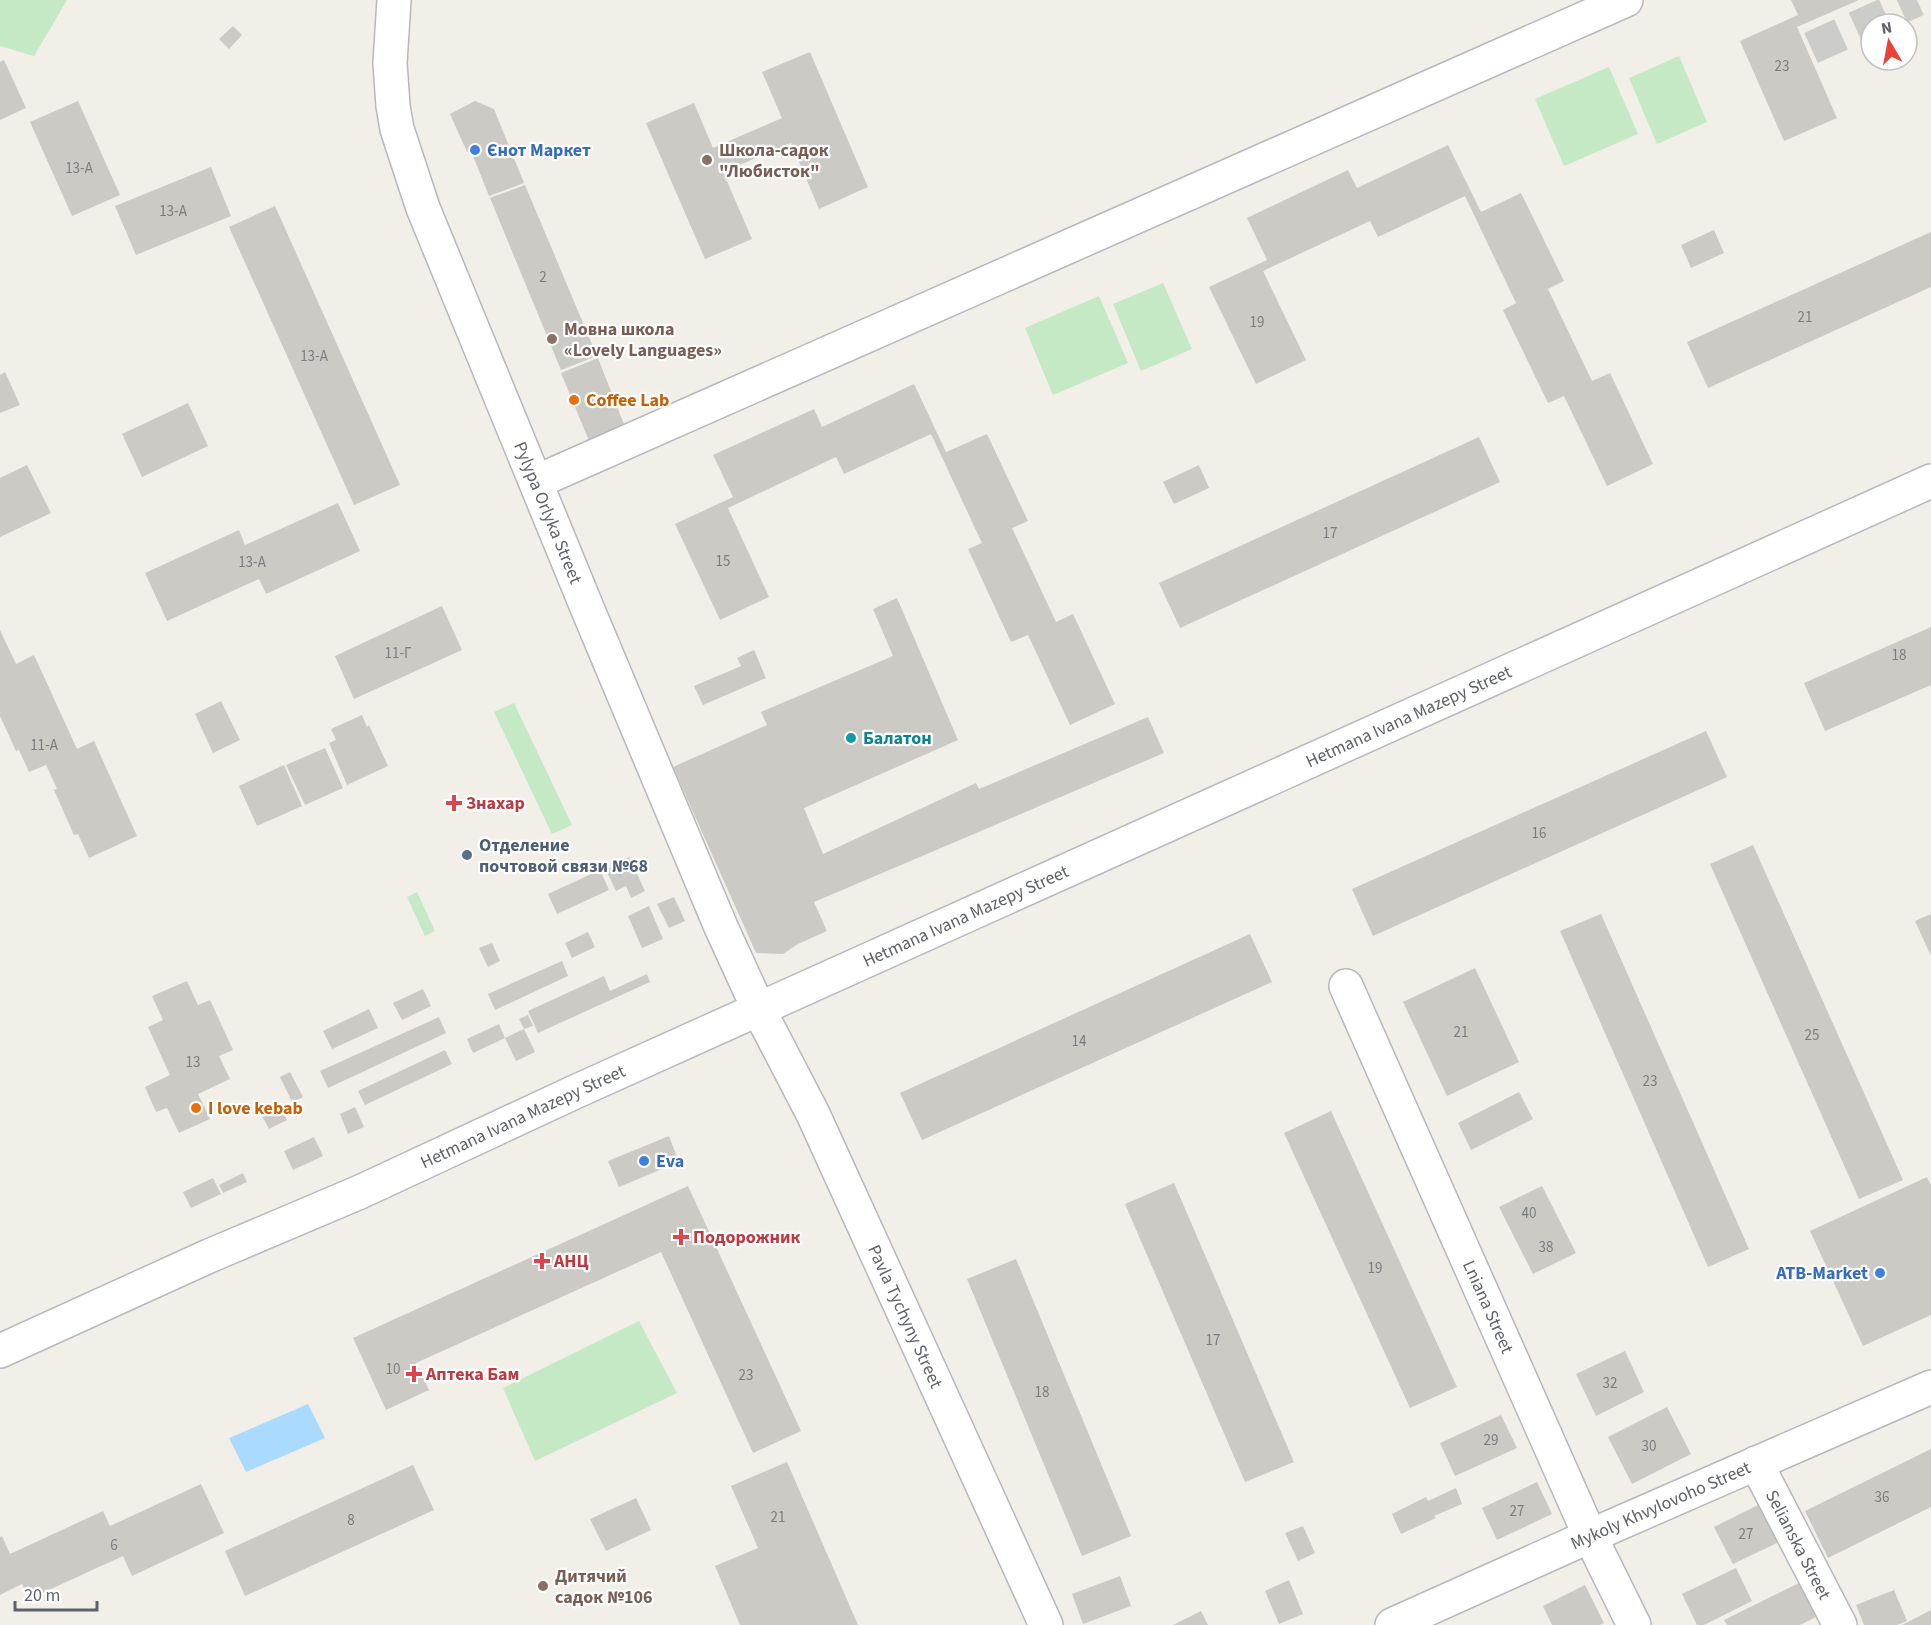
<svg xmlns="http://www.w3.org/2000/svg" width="1931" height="1625" viewBox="0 0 1931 1625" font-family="'Source Sans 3',sans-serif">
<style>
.green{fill:#c5e8c5}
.water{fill:#aadaff}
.building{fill:#cccac5}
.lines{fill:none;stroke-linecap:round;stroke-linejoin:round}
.minor-tunnel{stroke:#ccccc8;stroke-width:33;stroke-dasharray:33 16;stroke-linecap:butt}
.minor-casing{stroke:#b5b8bc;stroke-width:36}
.secondary-casing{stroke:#b6babf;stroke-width:36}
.minor{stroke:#fff;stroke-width:33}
.secondary{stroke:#fff;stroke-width:33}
.shop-dot{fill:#3f7fe0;stroke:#fff;stroke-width:2}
.education-dot{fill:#8d6e63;stroke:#fff;stroke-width:2}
.food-dot{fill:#e8710a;stroke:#fff;stroke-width:2}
.culture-dot{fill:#0f9aa8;stroke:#fff;stroke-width:2}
.health-dot{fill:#e0444e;stroke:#fff;stroke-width:2}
.service-dot{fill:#5c6f8a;stroke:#fff;stroke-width:2}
.labels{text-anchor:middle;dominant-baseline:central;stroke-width:4.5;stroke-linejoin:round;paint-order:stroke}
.number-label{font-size:15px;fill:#7a7d7f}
.shop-label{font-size:18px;font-weight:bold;fill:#366cbe;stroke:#fff;text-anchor:start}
.education-label{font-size:18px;font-weight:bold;fill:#785e54;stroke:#fff;text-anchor:start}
.food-label{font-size:18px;font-weight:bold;fill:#c56008;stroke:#fff;text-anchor:start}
.street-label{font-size:18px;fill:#5f6368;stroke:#fff}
.culture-label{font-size:18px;font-weight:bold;fill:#0d838f;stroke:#fff;text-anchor:start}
.health-label{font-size:18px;font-weight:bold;fill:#be3a42;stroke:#fff;text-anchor:start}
.service-label{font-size:18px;font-weight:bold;fill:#4e5e75;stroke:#fff;text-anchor:start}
</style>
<rect width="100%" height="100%" fill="#f1efe8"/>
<path class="green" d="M0,0H67L34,56L0,46Z
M1679,56L1707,122L1657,144L1629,78Z
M1609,67L1638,134L1564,166L1535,99Z
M1163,283L1192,349L1141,371L1113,304Z
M1099,296L1128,363L1053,395L1025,328Z
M514,703L572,825L552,834L494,712Z
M417,892L435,931L425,936L407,897Z
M639,1321L677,1393L535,1461L503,1388Z"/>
<path class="water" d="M308,1404L325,1438L246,1472L229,1438Z"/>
<path class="building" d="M1791,0H1859L1797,27L1837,118L1784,141L1740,41L1798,15Z
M233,26L242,35L229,49L219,39Z
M810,52L868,187L819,209L791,143L723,172L752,239L705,259L646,123L694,103L713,148L782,118L762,72Z
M4,60L26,108L0,120V62Z
M78,101L120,195L72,216L30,122Z
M475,101L494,109L524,183L489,196L471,151L467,152L450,114Z
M1448,145L1481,212L1521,193L1564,281L1548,289L1592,381L1610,373L1653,464L1607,486L1564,396L1548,403L1503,310L1516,303L1465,196L1378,237L1370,221L1263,271L1306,360L1256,384L1209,287L1267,260L1247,218L1348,170L1357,188Z
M211,167L231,216L136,255L115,206Z
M525,185L597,356L561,370L490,198Z
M275,206L400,485L354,505L229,227Z
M1714,230L1724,253L1691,268L1681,245Z
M1931,232V287L1708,388L1687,342Z
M598,358L625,427L589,441L561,373Z
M5,372L20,405L0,413V375Z
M914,384L946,452L987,434L1028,521L1012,528L1056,622L1073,614L1115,704L1070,725L1028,635L1011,642L968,549L982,543L931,434L844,474L836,457L728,508L769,597L720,620L675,524L733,497L713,455L814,409L822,427Z
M188,403L208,446L142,477L122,434Z
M1479,437L1500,482L1180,628L1159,583Z
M27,465L51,513L0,537V478Z
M1199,465L1209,488L1174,504L1163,482Z
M338,503L360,551L266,594L259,579L167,621L145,573L239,530L245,545Z
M897,598L958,740L804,808L823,854L976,783L979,789L1148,717L1164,753L814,902L827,931L798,944L783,954L756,953L673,767L767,725L761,712L893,656L873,609Z
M442,606L462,650L354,699L335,656Z
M1931,627V685L1825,731L1804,683Z
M0,630L16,664L34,655L77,749L94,741L137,836L89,858L78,834L74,835L54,790L57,789L46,765L29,772L19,750L16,751L0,716Z
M754,650L766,678L703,705L694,686L741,666L737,658Z
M221,701L240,740L213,753L195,714Z
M362,715L367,727L369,725L388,766L347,785L329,743L336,740L331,729Z
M1706,731L1727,777L1373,936L1352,889Z
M325,748L343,788L305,805L286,765Z
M284,765L302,806L257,826L239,786Z
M1753,845L1903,1180L1859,1199L1710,864Z
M629,857L645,891L631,898L626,886L616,891L606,870Z
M600,870L609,890L557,914L548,894Z
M674,897L685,921L669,928L657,904Z
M649,906L663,939L642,948L628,916Z
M1601,914L1749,1249L1708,1267L1560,931Z
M1931,914V956L1915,921Z
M588,932L595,947L572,958L565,943Z
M1250,934L1272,982L922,1140L900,1093Z
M492,943L500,961L488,967L479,948Z
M562,961L568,976L495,1010L488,994Z
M1475,968L1519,1062L1447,1096L1403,1002Z
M647,974L650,982L538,1033L528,1011L604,976L610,991Z
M187,981L198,1005L210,1000L233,1050L219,1056L230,1079L198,1094L210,1119L179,1133L167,1108L156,1112L145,1087L170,1075L148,1027L163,1020L152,996Z
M423,989L431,1006L402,1020L393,1003Z
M369,1009L378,1028L332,1049L323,1031Z
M528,1015L533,1026L524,1029L519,1019Z
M439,1017L446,1033L328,1088L320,1071Z
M499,1024L505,1038L473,1053L467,1039Z
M524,1029L535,1052L516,1061L505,1038Z
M445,1050L452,1064L365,1105L358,1091Z
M290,1072L303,1097L292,1102L280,1077Z
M1519,1092L1533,1119L1471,1150L1458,1123Z
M296,1101L304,1110L296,1117L288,1109Z
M278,1103L287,1120L269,1129L260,1112Z
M355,1107L364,1127L348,1134L340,1114Z
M1331,1111L1457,1387L1410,1408L1284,1133Z
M669,1136L679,1162L619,1187L608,1161Z
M314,1137L323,1156L293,1170L284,1151Z
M243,1173L247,1182L223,1193L219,1185Z
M1927,1177L1931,1185V1315L1863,1346L1810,1231Z
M213,1178L221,1194L191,1208L183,1192Z
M1174,1183L1294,1462L1245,1482L1125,1204Z
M688,1186L801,1431L753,1453L661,1252L416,1363L429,1390L386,1410L353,1338Z
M1542,1186L1576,1253L1533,1274L1499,1207Z
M1016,1259L1131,1536L1082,1556L967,1279Z
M1625,1351L1644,1392L1596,1416L1576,1374Z
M1667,1407L1691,1454L1632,1484L1608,1437Z
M1501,1415L1517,1448L1455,1476L1440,1443Z
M1931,1449V1507L1828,1558L1805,1511Z
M787,1462L845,1595L858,1625H740L715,1566L758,1548L731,1486Z
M413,1465L434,1510L245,1596L225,1551Z
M1537,1482L1552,1514L1497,1540L1482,1508Z
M201,1484L224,1533L132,1576L123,1556L29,1599L22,1584L0,1595V1537L2,1536L10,1554L103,1511L110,1526Z
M1456,1488L1462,1504L1434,1516L1436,1518L1401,1534L1392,1514L1426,1497L1428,1501Z
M636,1498L651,1530L606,1551L590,1519Z
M1760,1504L1779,1542L1733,1564L1714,1527Z
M1303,1526L1315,1553L1298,1561L1285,1533Z
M1736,1568L1752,1601L1704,1625H1697L1682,1594Z
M1120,1576L1131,1606L1083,1624L1072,1594Z
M1289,1580L1303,1614L1279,1624L1265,1591Z
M1803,1581L1820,1615L1800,1625H1727L1724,1620Z
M1585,1585L1604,1623L1600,1625H1552L1543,1606Z
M1894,1590L1907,1621L1897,1625H1864L1856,1605Z
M1931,1610V1625H1902Z
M1201,1611L1208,1625H1173Z"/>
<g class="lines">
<path class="minor-tunnel" d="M1811,48L1917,0"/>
<g class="minor-casing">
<g id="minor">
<path id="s1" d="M394,0L390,63L393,106L397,129L423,208L588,610L721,927L759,1010L813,1114L1046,1625"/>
<path d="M536,482L1626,0"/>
<path id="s2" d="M1346,986L1590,1536L1634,1625"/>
<path id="s3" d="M1756,1463L1840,1625"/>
<path id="s4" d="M1392,1625L1590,1536L1931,1387"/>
</g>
</g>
<g class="secondary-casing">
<g id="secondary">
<path id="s5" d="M0,1351L209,1256L360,1192L577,1091L1931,481"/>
</g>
</g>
<use href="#minor" class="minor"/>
<use href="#secondary" class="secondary"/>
</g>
<g class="shop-dot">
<circle cx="475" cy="150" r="6"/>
<circle cx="644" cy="1161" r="6"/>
<circle cx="1880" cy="1273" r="6"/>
</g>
<g class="education-dot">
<circle cx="707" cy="160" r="6"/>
<circle cx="552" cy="339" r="6"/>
<circle cx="543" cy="1586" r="6"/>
</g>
<g class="food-dot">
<circle cx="574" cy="400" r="6"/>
<circle cx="196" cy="1108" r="6"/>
</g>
<circle class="culture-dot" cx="851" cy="738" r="6"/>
<g class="health-dot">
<path d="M451 794h6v6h6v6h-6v6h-6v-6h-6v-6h6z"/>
<path d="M678 1228h6v6h6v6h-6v6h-6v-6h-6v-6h6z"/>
<path d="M539 1252h6v6h6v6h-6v6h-6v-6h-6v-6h6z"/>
<path d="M411 1365h6v6h6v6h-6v6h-6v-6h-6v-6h6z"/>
</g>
<circle class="service-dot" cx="467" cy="855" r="6"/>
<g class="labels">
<g class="number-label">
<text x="1782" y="66">23</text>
<text x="79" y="168">13-А</text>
<text x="173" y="211">13-А</text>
<text x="543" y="277">2</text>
<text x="1805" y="317">21</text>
<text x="1257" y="322">19</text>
<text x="314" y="356">13-А</text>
<text x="1330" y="533">17</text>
<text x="723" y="561">15</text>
<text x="252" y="562">13-А</text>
<text x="398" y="653">11-Г</text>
<text x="1899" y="655">18</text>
<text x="44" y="745">11-А</text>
<text x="1539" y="833">16</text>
<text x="1461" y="1032">21</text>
<text x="1812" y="1035">25</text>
<text x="1079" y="1041">14</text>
<text x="193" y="1062">13</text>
<text x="1650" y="1081">23</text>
<text x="1529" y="1213">40</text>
<text x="1546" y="1247">38</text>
<text x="1375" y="1268">19</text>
<text x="1213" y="1340">17</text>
<text x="393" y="1369">10</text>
<text x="746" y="1375">23</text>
<text x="1610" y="1383">32</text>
<text x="1042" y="1392">18</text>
<text x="1491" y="1440">29</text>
<text x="1649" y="1446">30</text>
<text x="1882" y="1497">36</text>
<text x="1517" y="1511">27</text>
<text x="778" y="1517">21</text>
<text x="351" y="1520">8</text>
<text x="1746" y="1534">27</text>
<text x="114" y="1545">6</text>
</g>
<g class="shop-label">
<text x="487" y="150">Єнот Маркет</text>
<text x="656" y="1161">Eva</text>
<text x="1868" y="1273" text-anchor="end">ATB-Market</text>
</g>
<g class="education-label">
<text x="719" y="150">Школа-садок<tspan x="719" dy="21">"Любисток"</tspan></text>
<text x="564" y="329">Мовна школа<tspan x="564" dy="21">«Lovely Languages»</tspan></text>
<text x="555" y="1576">Дитячий<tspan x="555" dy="21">садок №106</tspan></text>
</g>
<g class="food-label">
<text x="586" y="400">Coffee Lab</text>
<text x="208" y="1108">I love kebab</text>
</g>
<g class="street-label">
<text stroke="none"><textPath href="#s1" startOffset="542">Pylypa Orlyka Street</textPath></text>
<text stroke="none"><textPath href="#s5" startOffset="1545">Hetmana Ivana Mazepy Street</textPath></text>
<text stroke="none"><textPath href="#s5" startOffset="1059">Hetmana Ivana Mazepy Street</textPath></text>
<text stroke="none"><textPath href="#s5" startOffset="573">Hetmana Ivana Mazepy Street</textPath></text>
<text stroke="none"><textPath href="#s2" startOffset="351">Lniana Street</textPath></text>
<text stroke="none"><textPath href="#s1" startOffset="1422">Pavla Tychyny Street</textPath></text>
<text stroke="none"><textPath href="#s4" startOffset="294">Mykoly Khvylovoho Street</textPath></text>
<text stroke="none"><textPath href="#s3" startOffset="92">Selianska Street</textPath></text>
</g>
<g class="culture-label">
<text x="863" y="738">Балатон</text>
</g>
<g class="health-label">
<text x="466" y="803">Знахар</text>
<text x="693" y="1237">Подорожник</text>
<text x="554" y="1261">АНЦ</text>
<text x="426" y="1374">Аптека Бам</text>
</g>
<g class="service-label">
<text x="479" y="845">Отделение<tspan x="479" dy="21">почтовой связи №68</tspan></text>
</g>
</g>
<g transform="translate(1889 42) rotate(350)"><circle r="28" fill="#ffffff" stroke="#bfc1c3" stroke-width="1.5"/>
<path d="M0-4.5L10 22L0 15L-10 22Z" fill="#ea4335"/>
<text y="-9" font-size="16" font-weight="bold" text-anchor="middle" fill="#5f6368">N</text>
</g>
<path d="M15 1601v9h82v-9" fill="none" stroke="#5f6368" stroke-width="3"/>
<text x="24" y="1601" font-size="18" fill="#5f6368" stroke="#ffffff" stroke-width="4.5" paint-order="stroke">20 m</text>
</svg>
